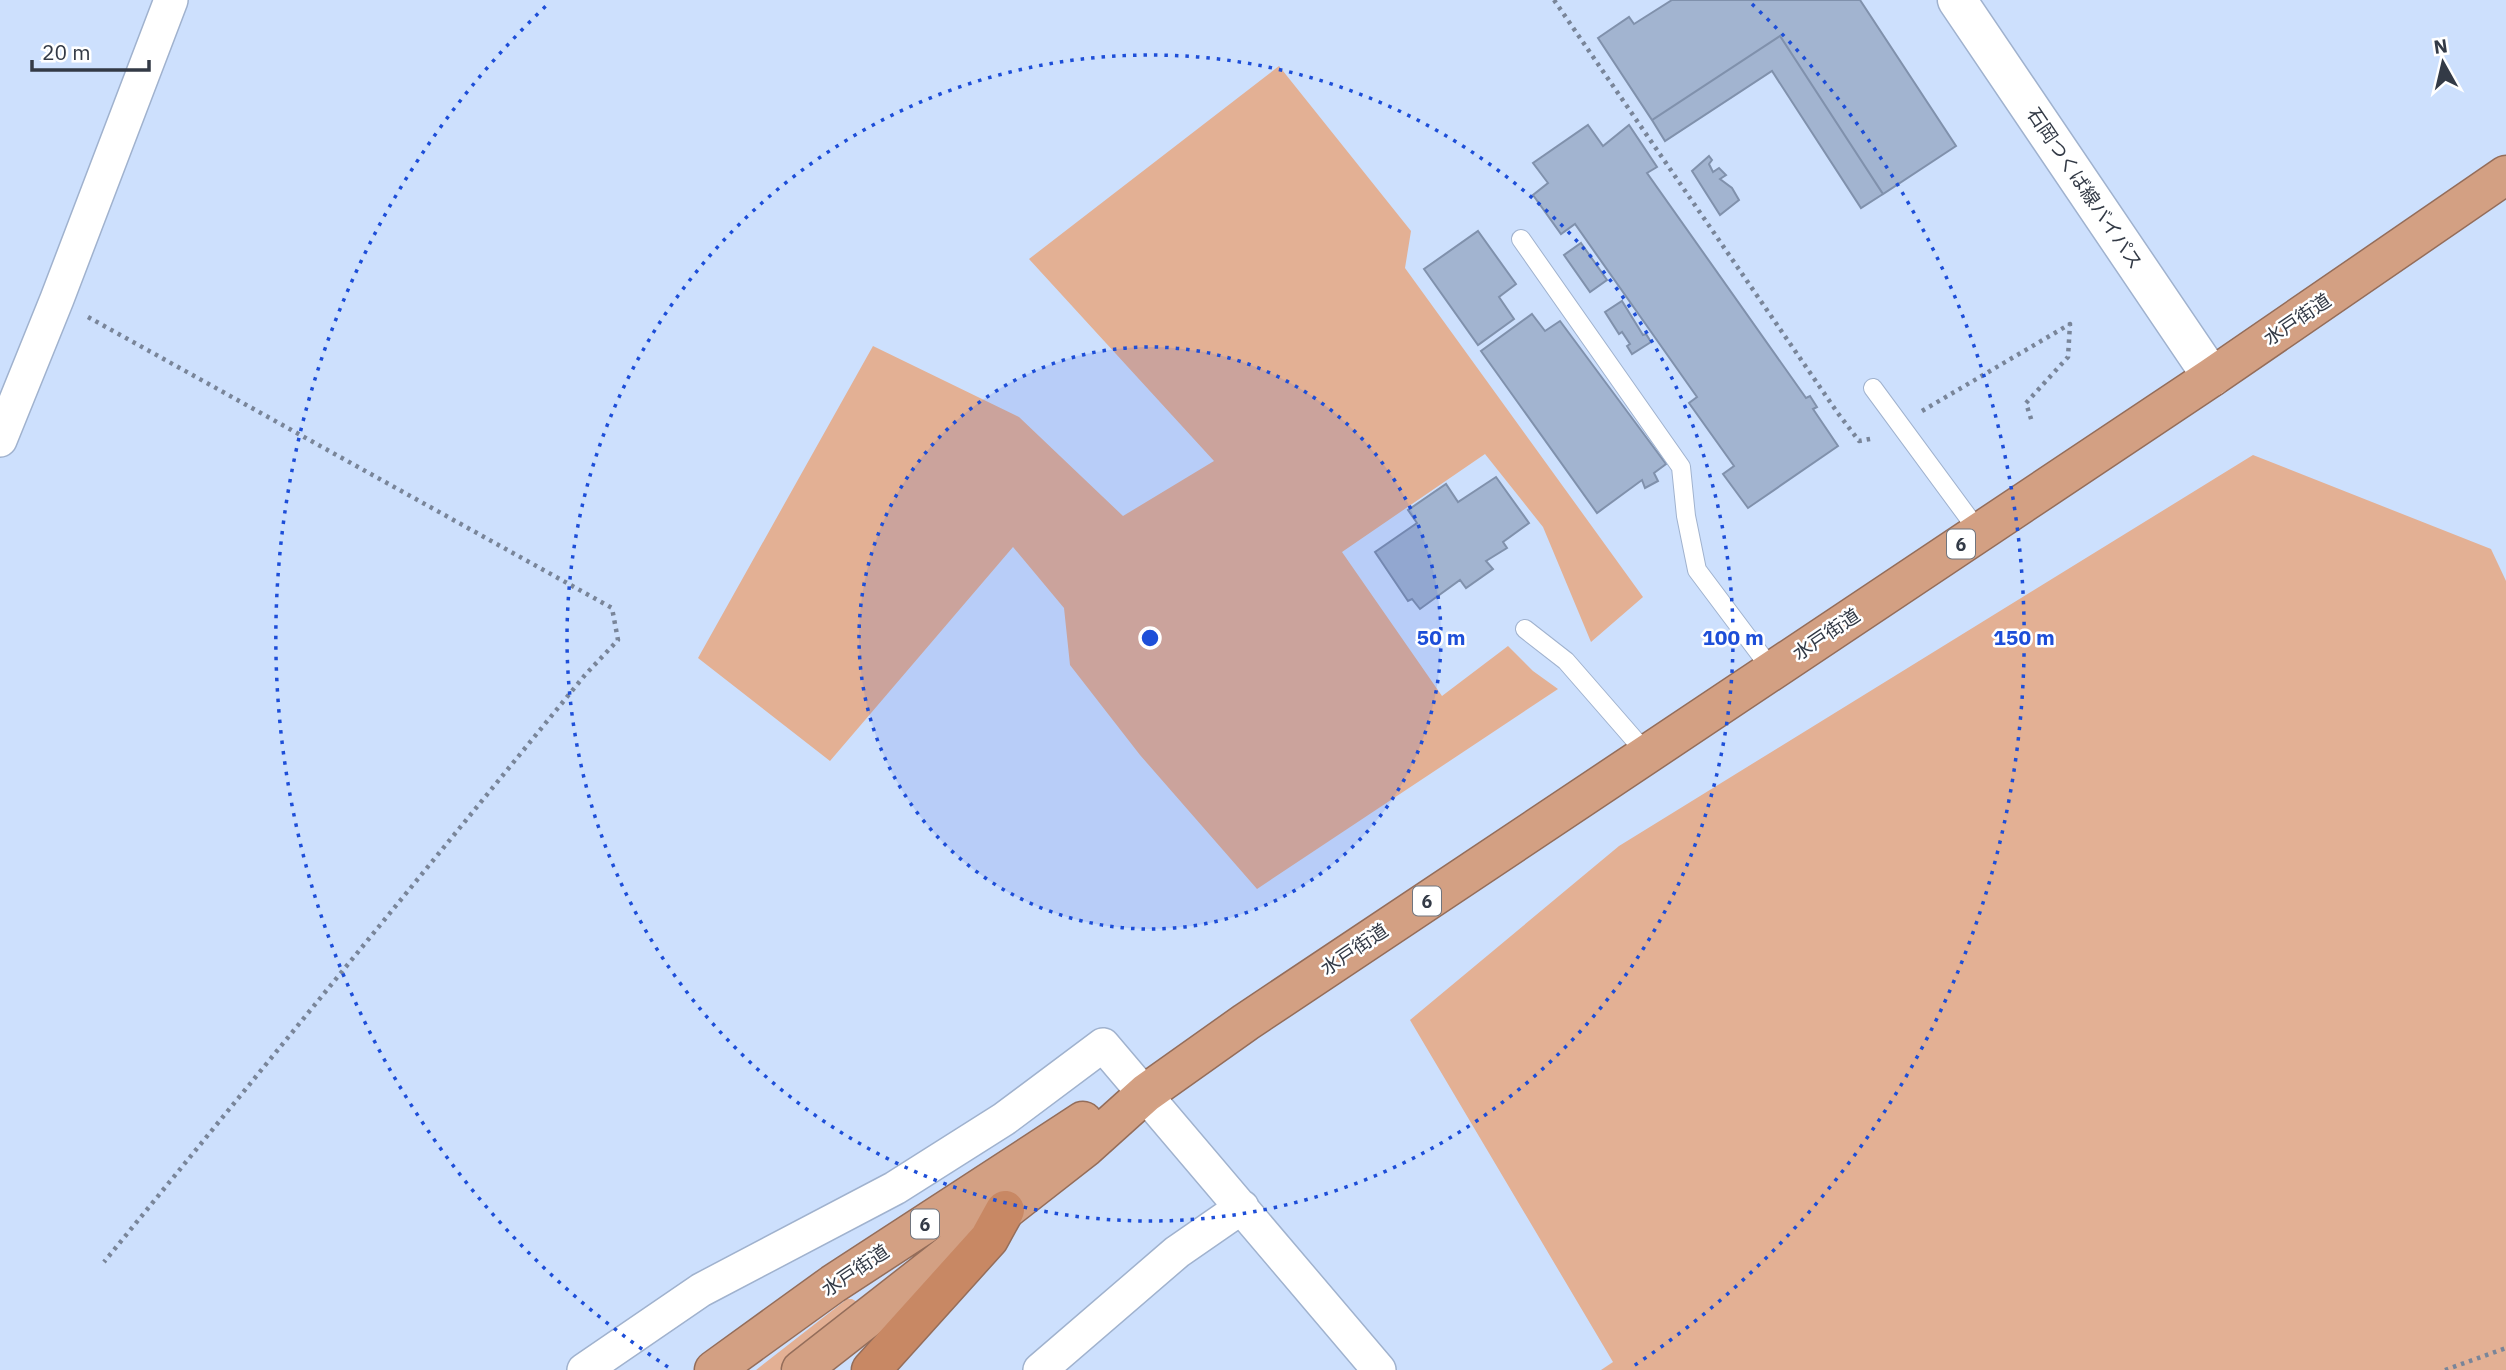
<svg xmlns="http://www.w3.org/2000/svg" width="2506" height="1370" viewBox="0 0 2506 1370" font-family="'IBM Plex Sans','Noto Sans JP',sans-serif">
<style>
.green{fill:#e3b094}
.building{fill:#a2b4d0;stroke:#8091ac;stroke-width:2}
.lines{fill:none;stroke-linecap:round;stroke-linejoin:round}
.service-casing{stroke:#a0b2ce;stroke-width:20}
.minor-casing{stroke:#a0b2ce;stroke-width:36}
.secondary-casing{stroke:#a0b2ce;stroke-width:41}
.trunk-casing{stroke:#946d5a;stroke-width:41}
.motorway-casing{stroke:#946d5a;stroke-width:41}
.path{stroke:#798599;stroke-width:4.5;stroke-dasharray:3.5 5;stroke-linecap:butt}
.service{stroke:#fff;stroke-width:18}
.minor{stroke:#fff;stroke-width:33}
.secondary{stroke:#fff;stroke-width:38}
.trunk{stroke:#d3a083;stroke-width:38}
.motorway{stroke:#c88864;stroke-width:38}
.ring{fill:none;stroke:#1d4ed8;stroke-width:3.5;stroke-dasharray:3.5 7}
.labels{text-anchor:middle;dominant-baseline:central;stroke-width:5;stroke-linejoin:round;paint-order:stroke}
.shield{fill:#fff;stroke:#70757e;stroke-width:2}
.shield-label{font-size:18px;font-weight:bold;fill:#333a46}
.street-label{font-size:19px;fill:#333a46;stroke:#fff}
.centre{fill:#1d4ed8;stroke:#fff;stroke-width:3.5}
.ring-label{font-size:21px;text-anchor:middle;font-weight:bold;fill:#1d4ed8;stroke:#fff;stroke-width:5;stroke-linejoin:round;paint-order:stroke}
</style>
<rect width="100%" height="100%" fill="#cde0fd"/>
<path class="green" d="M1279,66L1411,231L1405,268L1643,597L1591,642L1543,527L1485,454L1342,552L1442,696L1508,646L1533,671L1558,689L1257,889L1140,755L1070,665L1064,608L1013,547L830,761L698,658L873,346L1019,417L1123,516L1214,461L1029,259Z
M2253,455L2491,549L2506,581V1370H1601L1613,1362L1410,1020L1619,846Z
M847,1299H852L857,1302V1308L780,1370H756Z"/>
<path class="building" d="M1672,0H1860L1956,146L1883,194L1780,36L1652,120L1598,38L1629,17L1634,24Z
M1780,36L1883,194L1861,208L1772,71L1665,141L1652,120Z
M1588,125L1603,146L1629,125L1657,167L1647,173L1806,398L1810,396L1817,407L1813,409L1838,446L1748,508L1723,474L1734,466L1689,403L1697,397L1575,224L1561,234L1533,195L1548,183L1533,163Z
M1709,156L1712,160L1709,164L1713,172L1719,168L1726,175L1720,179L1732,188L1739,200L1720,215L1692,171Z
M1478,231L1516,284L1499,297L1514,319L1478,345L1424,269Z
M1581,243L1607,280L1590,292L1564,255Z
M1622,301L1643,335L1646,334L1651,342L1632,354L1627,346L1630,344L1622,332L1619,334L1605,312Z
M1532,314L1545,331L1560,321L1666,464L1654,473L1658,481L1645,488L1642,480L1597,513L1481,351Z
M1496,477L1529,523L1503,542L1507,548L1486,561L1493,569L1466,588L1460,580L1420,609L1412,599L1408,601L1375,552L1417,523L1408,510L1446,484L1458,502Z"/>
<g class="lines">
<g class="service-casing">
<path id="service" d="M1521,239L1681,467L1686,516L1697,570L1772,670
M1873,388L1979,532
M1525,629L1566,661L1647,754"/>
</g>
<g class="minor-casing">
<path id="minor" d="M0,440L57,299L171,0
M584,1370L701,1290L895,1188L1004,1119L1103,1045L1379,1370
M1040,1370L1177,1252L1242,1207"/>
</g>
<g class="secondary-casing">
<path id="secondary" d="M1957,0L2212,377"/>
</g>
<g class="trunk-casing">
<path id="trunk" d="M714,1370L833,1284L1083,1121
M801,1370L1086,1147L1146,1093L1246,1022L2212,377L2506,175"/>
</g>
<g class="motorway-casing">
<path id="motorway" d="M871,1370L989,1239L1005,1210"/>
</g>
<path class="path" d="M1554,0L1837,412L1859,441L1875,438
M88,317L612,608L618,640L585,675L104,1262
M1922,411L2070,324L2068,357L2026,403L2032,422
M2445,1370L2506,1348"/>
<use href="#service" class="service"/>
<use href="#minor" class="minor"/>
<use href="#secondary" class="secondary"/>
<use href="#trunk" class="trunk"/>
<use href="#motorway" class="motorway"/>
</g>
<circle cx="1150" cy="638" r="291" fill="#1d4ed8" fill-opacity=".12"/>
<g class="ring">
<circle cx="1150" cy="638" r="291"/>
<circle cx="1150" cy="638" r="583"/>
<path d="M668 1367A874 874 0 0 1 548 4M1752 4A874 874 0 0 1 1632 1367"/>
</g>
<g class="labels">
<g class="shield">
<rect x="1947" y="529.5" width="28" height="29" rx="5"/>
<rect x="1413" y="886.5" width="28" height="29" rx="5"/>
<rect x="911" y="1209.5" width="28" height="29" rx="5"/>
</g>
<g class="shield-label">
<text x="1961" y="544">6</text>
<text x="1427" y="901">6</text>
<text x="925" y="1224">6</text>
</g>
<g class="street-label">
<text transform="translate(2085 188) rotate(56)">石岡つくば線バイパス</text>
<text transform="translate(2297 319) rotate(-34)">水戸街道</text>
<text transform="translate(1826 634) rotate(-34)">水戸街道</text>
<text transform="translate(1354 949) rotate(-34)">水戸街道</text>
<text transform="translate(855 1270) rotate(-34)">水戸街道</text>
</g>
</g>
<circle cx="1150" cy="638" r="10" class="centre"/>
<g class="ring-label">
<text x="1441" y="645">50 m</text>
<text x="1733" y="645">100 m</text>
<text x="2024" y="645">150 m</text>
</g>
<g transform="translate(2443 63) rotate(352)" stroke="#ffffff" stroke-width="5" paint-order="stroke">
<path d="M0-5L12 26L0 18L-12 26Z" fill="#333a46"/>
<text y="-10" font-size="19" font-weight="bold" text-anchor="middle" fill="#333a46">N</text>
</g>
<path d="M32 60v10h117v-10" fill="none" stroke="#333a46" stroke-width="3.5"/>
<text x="42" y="60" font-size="21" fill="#333a46" stroke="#ffffff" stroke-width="5" paint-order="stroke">20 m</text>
</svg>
